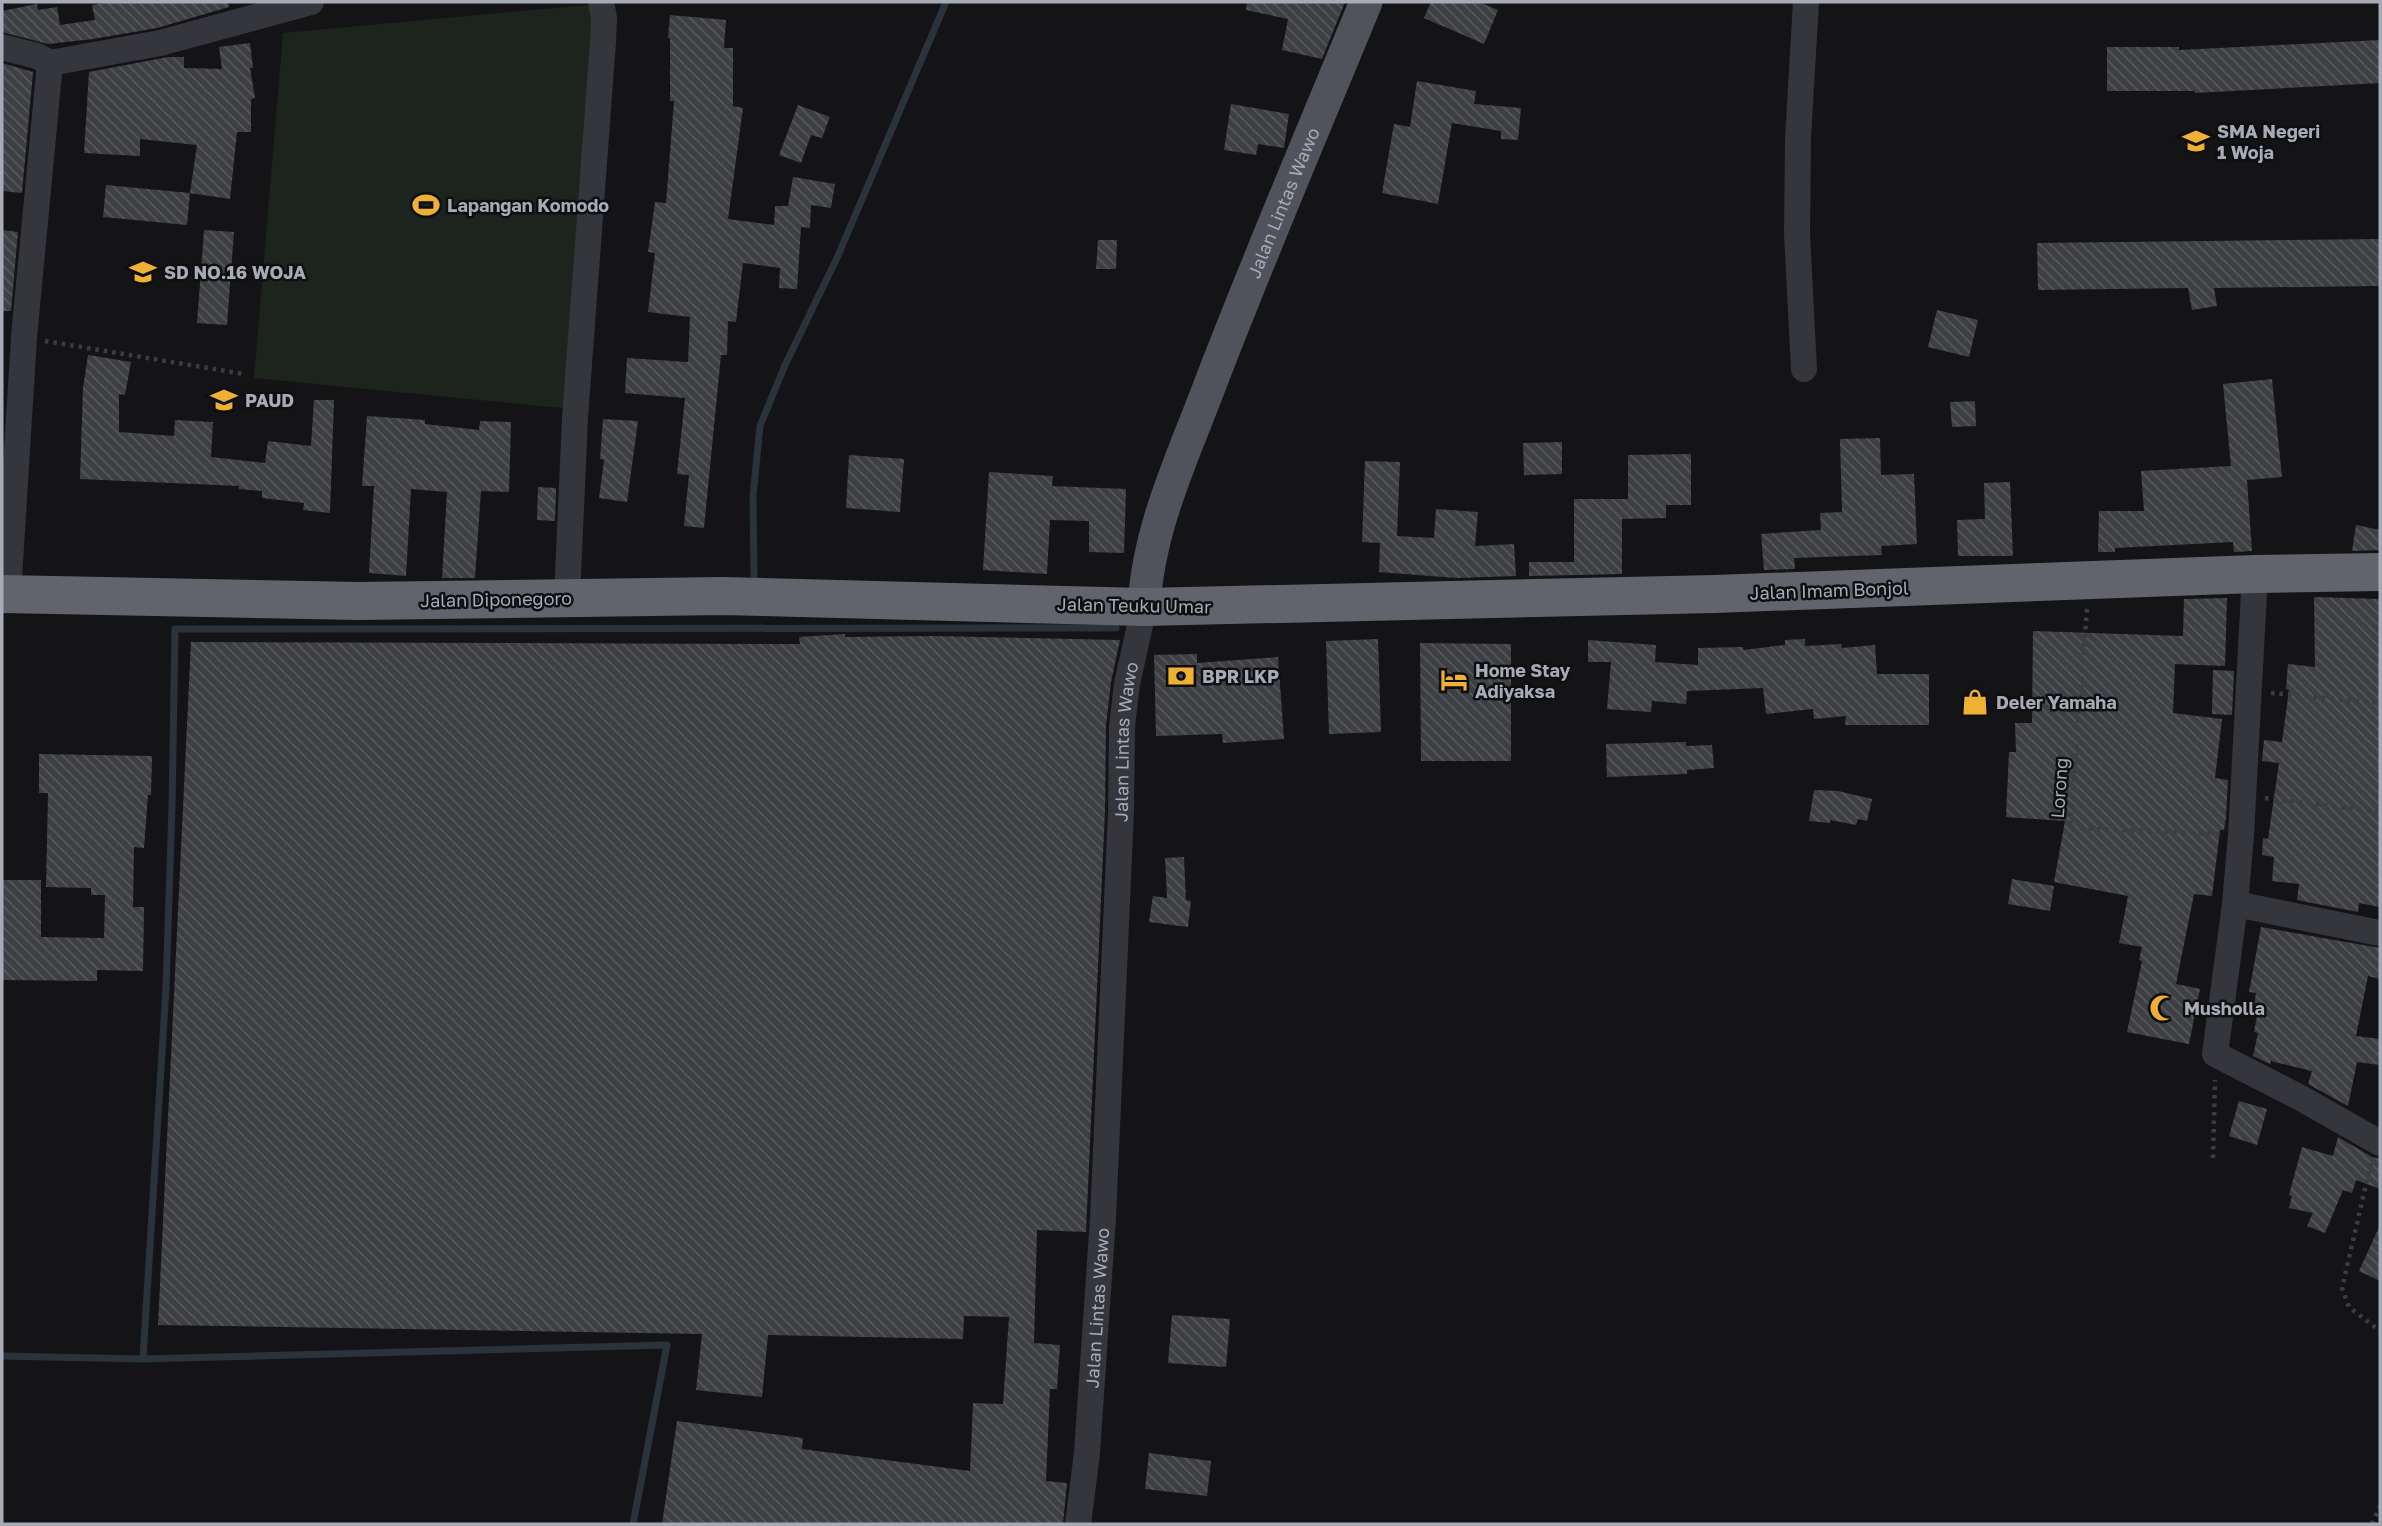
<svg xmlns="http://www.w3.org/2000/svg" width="2382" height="1526" viewBox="0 0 2382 1526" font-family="'Golos Text',sans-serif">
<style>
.green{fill:#1c241d}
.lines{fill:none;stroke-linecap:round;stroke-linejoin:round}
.stream{stroke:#2a3339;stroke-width:7}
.building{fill:url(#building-back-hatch)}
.path{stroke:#3b3d42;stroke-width:4.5;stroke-dasharray:3.5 5;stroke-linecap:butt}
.minor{stroke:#35363b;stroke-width:26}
.major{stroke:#51535a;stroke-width:33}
.highway{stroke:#61646c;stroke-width:38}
.labels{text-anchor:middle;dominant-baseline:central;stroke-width:5;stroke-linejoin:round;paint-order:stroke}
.poi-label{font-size:18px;font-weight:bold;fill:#a6abb6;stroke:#0f0f11;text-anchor:start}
.street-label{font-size:18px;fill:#a6abb6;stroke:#0f0f11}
</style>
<defs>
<pattern id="building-back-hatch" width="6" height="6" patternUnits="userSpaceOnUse" patternTransform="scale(1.75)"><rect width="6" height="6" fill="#3e3f43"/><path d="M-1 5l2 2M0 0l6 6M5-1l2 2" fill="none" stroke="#57585c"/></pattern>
</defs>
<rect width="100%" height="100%" fill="#141416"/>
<path class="green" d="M598,4L571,409L254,378L283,33Z"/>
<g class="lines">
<path class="stream" d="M754,575L753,496L760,426L785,365L837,258L946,2
M2,1356L143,1359
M633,1524L667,1345L143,1359L166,988L172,807L175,629L1116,628"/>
</g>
<path class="building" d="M109,2H228L229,7L157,28L93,39L48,44L2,32V11L37,4L38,10L57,7L60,25L95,20L92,5Z
M1247,2H1345L1322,59L1282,50L1288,19L1246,10Z
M1431,2H1479L1498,10L1484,44L1424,18Z
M670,15L726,20L724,48H733V106L743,108L728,219L774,225L775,206H788L793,177L835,184L831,208L811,205L810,228L801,227L797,289L779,288L780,268L743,263L736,322L728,321L727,355H721L704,528L684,526L689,475L677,474L685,398L625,393L627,358L688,362L690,317L648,312L655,253L648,252L655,202L666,203L674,101H670V38H668Z
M2380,40V83L2195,93V91H2107V47H2179V50Z
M250,43L253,68H250L255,98L251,99V132H237L230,199L190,193L197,145L140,139V156L84,153L89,72L168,57H184V68L222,69L219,47Z
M2,63L33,72L22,193L2,191Z
M1417,81L1476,91L1474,104L1521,108L1518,140L1501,139V131L1452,123L1438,204L1382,193L1394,124L1410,127Z
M1231,104L1289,114L1284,148L1258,144L1256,155L1224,150Z
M798,105L830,117L822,138L811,135L801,163L779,155Z
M106,185L190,193L187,225L103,217Z
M2,230L18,232L11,311H2Z
M204,230L234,232L227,325L197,323Z
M2380,239V286L2214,288L2217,306L2192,310L2188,288L2038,290L2037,243Z
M1098,240H1117L1116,269H1096Z
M1937,310L1978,320L1969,357L1928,347Z
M88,355L131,362L125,395L119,394V432L174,436L175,420L213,422L211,457L265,463L268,441L311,446L314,400H334L330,513L303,510L304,503L262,498V491L239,489V486L80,479L83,388Z
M2272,379L2282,477L2247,480L2252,551L2234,552L2233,542L2115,548V552H2098L2099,511H2144L2141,471L2231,466L2223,384Z
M1975,401L1976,426L1952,427L1950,402Z
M367,416L425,420V424L479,430L480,421L511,422L509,492L481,491L475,578H442L447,492L411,489L406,576L369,573L374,486H362Z
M603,419L638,421L627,502L599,498L604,460L600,459Z
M1880,438L1881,475L1914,474L1917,544L1881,546L1882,555L1794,558L1795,569L1764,570L1761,534L1821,530L1820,513L1842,512L1840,439Z
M1562,442V474L1524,475L1523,443Z
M1691,454V505H1666V518L1622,519V574L1529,576V562H1574V499H1628V455Z
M849,455L904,459L900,512L846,508Z
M1365,461L1400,462L1397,536L1434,538L1436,509L1478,512L1475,546L1514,544L1516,576L1456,578L1379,572L1380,543L1362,542Z
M989,472L1053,476L1052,486L1126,489L1124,553L1089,552V521L1050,520L1047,574L983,570Z
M2010,482L2013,556H1958L1957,520L1985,519L1984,483Z
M538,487L556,488L555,521L537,520Z
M2356,525L2380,530V550L2352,551Z
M2314,597L2380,599V907L2359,903L2358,912L2297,900L2299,884L2272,881L2274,857L2262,855L2263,838L2268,839L2279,763L2262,761L2264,740L2282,742L2289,690L2286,689L2288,664L2315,667Z
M2227,598L2225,666L2175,664L2173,713L2222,719L2215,778L2228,780L2226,818L2224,830H2220L2212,896L2194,894L2176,984L2200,989L2189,1044L2127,1032L2142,961L2139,960L2142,947L2119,943L2128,896L2054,882L2065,821L2006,817L2009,752H2016L2015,723H2032L2033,631L2183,636L2184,599Z
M845,634V637L934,636L1120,640L1111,682L1106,726L1105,811L1086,1232L1037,1230L1034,1343L1060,1345L1057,1389H1050L1046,1481L1067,1483L1063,1524H662L677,1421L803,1438L802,1449L970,1471L973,1403L1003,1404L1009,1317L964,1316L963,1339L768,1335L762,1397L696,1390L702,1334L158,1325L191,642L800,644L799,637Z
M1378,639L1381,732L1329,734L1326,641Z
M1805,639V646L1841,644L1842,648L1875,645L1877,674H1929V725H1845L1846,716L1814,719L1813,709L1766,714L1763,688L1687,691L1686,704L1652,701L1651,712L1607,709L1611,662H1588V640L1656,645L1655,662L1698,665V648L1743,647V650L1785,645V640Z
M1420,643L1511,644V761H1421Z
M1197,654V663L1278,657L1284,739L1223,743L1222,734L1156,736L1154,655Z
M2213,670L2234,671L2232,715L2212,714Z
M1686,742V746L1712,745L1714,768L1687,770V774L1607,777L1606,744Z
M39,754L152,756L151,795H148L144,848L134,847L133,907H144L143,971L97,970V981L2,980V880H41V937L104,938L105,895H91V888L46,887L48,793H39Z
M1814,790L1838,791L1872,799L1867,821L1858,819L1856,825L1830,820V823L1809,821Z
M1184,857L1186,900L1191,901L1188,927L1149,922L1153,896L1167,898L1165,858Z
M2012,879L2054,886L2050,911L2008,904Z
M2261,927L2380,948V979L2368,976L2356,1036L2380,1039V1065L2357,1062L2348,1106L2308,1084L2312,1071L2271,1061L2270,1064L2253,1056L2258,1033L2254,1032L2257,1016L2252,1015L2256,993L2249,992Z
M2239,1101L2267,1109L2257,1145L2229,1136Z
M2338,1137L2372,1157L2380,1159V1189L2356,1180L2352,1193L2343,1190L2325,1233L2307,1226L2313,1213L2289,1208L2292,1196L2289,1195L2302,1147L2333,1156Z
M2380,1225V1281L2359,1271Z
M1172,1315L1230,1319L1226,1367L1168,1363Z
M1149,1453L1211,1461L1207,1496L1145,1489Z"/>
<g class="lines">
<path class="path" d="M45,341L244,374
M2087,609L2070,828L2220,834
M2271,693L2380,703
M2265,798L2380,812
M2213,1158L2215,1080
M2371,1163L2342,1288L2349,1307L2380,1331
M2372,1524L2380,1506"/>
<g class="minor">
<path d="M2,47L37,56L50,63"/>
<path d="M1804,369L1797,234L1798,138L1806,2"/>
<path d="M2255,574L2241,835L2235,904L2215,1054L2299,1097L2380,1143"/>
<path d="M8,594L24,337L50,63L160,43L311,2"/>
<path d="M567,597L575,418L603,42L604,18L601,2"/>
<path d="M2235,904L2380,933"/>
<path id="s1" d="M1078,1524L1087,1453L1103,1218L1121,811L1122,726L1127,684L1144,607"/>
</g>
<path class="major" id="s2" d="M1144,607C1148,530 1181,461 1208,390C1258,259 1313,131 1366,2"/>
<path class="highway" d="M2,594L359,601L723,596L1144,607L1715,594L2255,574L2380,572"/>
</g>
<defs>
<g id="school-bare" transform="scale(2.1)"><path d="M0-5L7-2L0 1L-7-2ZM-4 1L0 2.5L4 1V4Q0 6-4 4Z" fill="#eeb133" stroke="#0f0f11" stroke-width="2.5" paint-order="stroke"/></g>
<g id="stadium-bare" transform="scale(2.1)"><path d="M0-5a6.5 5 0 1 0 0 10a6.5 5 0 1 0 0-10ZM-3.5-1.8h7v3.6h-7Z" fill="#eeb133" stroke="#0f0f11" stroke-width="2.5" paint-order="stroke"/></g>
<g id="bank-bare" transform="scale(2.1)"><path d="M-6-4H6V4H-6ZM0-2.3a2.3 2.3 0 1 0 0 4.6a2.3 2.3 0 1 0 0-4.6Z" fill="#eeb133" stroke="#0f0f11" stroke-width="2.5" paint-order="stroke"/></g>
<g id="hotel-bare" transform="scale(2.1)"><path d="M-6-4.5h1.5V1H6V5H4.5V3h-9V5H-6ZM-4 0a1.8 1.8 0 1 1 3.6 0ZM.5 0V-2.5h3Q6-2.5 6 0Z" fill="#eeb133" stroke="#0f0f11" stroke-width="2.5" paint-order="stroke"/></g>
<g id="shop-bare" transform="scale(2.1)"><path d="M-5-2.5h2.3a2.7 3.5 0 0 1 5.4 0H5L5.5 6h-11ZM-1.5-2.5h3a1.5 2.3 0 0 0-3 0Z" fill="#eeb133" stroke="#0f0f11" stroke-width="2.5" paint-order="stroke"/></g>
<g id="mosque-bare" transform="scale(2.1)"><path d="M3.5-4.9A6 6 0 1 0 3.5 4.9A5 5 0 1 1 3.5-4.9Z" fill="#eeb133" stroke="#0f0f11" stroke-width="2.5" paint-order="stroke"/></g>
</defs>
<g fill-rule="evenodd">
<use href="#school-bare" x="2196" y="141"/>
<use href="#stadium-bare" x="426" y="205"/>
<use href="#school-bare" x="143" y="272"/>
<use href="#school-bare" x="224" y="400"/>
<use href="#bank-bare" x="1181" y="676"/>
<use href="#hotel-bare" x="1454" y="680"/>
<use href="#shop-bare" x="1975" y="702"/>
<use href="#mosque-bare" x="2163" y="1008"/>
</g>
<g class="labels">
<g class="poi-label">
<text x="2217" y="131">SMA Negeri<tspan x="2217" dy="21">1 Woja</tspan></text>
<text x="447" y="205">Lapangan Komodo</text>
<text x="164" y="272">SD NO.16 WOJA</text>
<text x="245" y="400">PAUD</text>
<text x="1475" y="670">Home Stay<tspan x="1475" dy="21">Adiyaksa</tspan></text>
<text x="1202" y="676">BPR LKP</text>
<text x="1996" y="702">Deler Yamaha</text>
<text x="2184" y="1008">Musholla</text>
</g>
<g class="street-label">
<text stroke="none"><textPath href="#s2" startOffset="429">Jalan Lintas Wawo</textPath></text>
<text transform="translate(1829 590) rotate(-2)">Jalan Imam Bonjol</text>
<text transform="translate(496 599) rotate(-1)">Jalan Diponegoro</text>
<text transform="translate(1134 605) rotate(1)">Jalan Teuku Umar</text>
<text stroke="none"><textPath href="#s1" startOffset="784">Jalan Lintas Wawo</textPath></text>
<text transform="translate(2059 788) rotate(-86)">Lorong</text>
<text stroke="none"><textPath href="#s1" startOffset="217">Jalan Lintas Wawo</textPath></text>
</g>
</g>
<rect width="2382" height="1526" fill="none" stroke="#a6abb6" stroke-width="7"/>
</svg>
